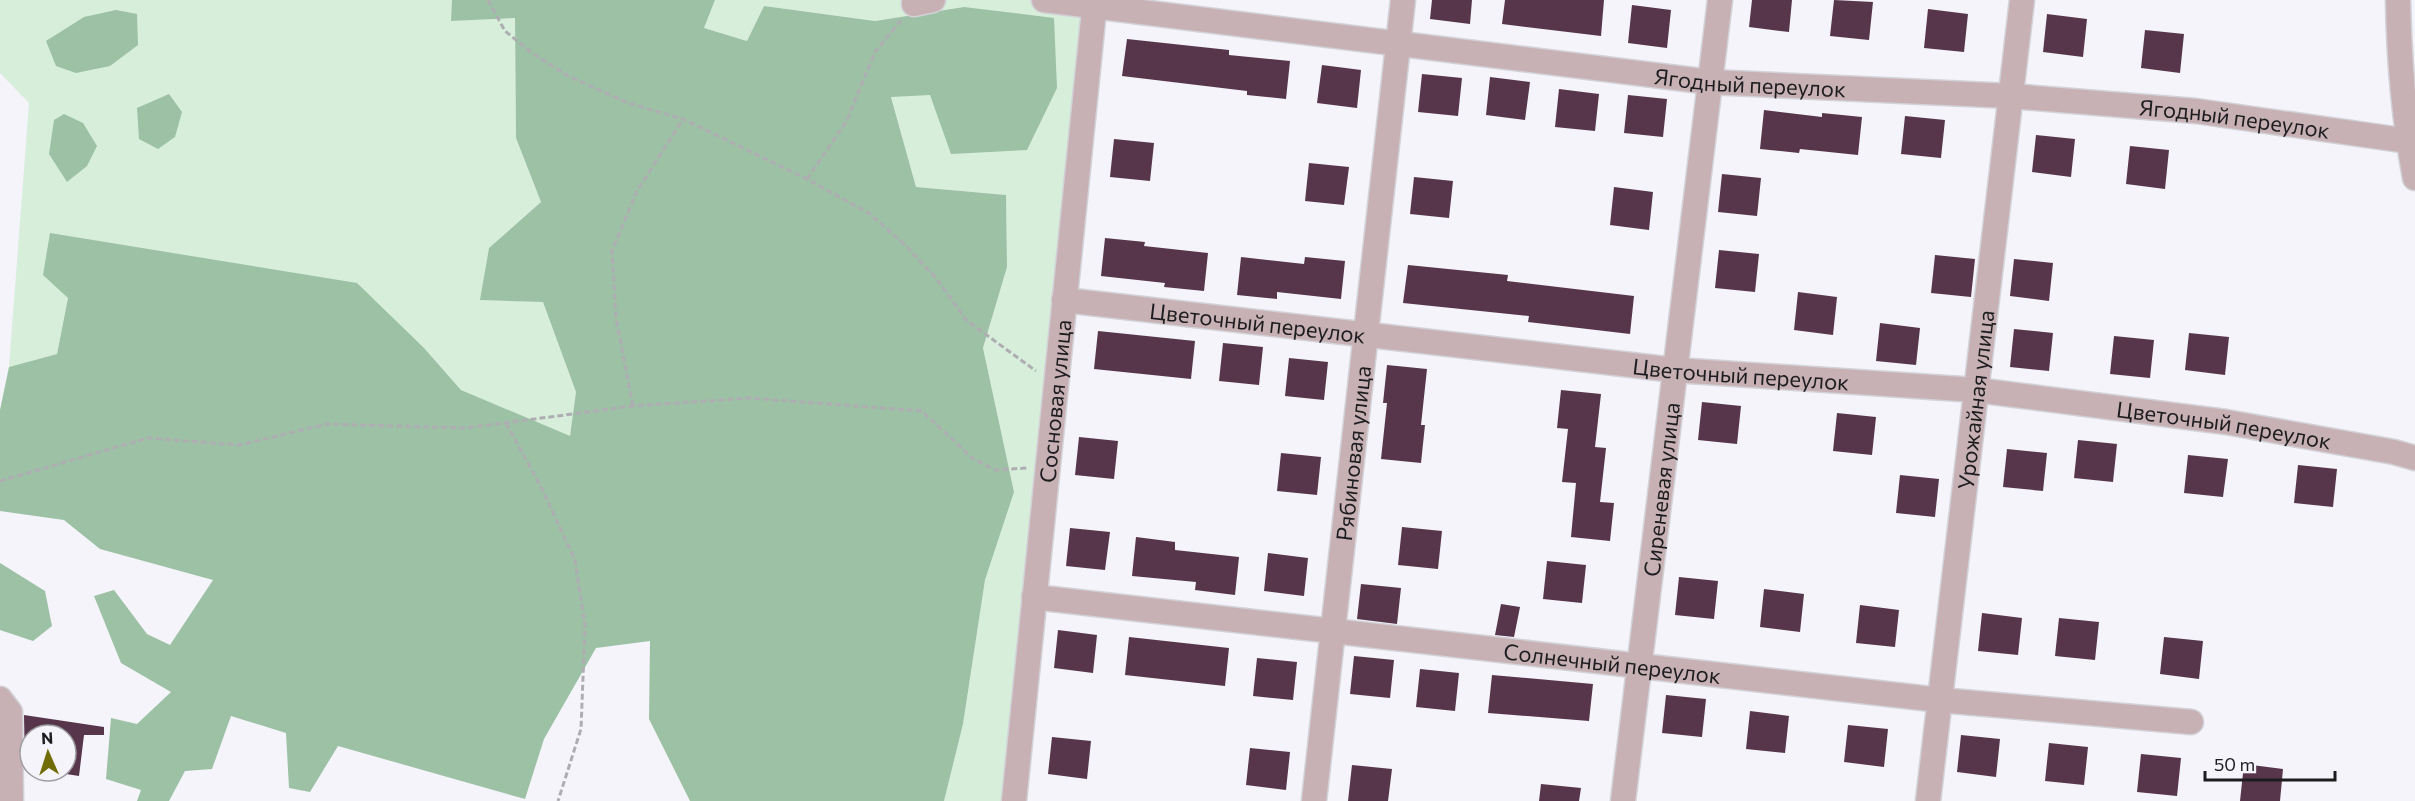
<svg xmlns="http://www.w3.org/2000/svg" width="2415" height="801" viewBox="0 0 2415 801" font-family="Commissioner,sans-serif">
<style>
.green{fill:#d7eedb}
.forest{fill:#9cc1a4}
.building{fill:#57364b}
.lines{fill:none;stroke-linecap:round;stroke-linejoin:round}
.minor-casing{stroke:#d2d2d7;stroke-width:27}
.path{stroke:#aeaeb2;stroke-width:3;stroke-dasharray:6 3;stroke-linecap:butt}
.minor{stroke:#c7b1b5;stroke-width:24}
.labels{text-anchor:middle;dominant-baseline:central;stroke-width:6;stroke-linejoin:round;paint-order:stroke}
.street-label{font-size:22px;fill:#1d1d1f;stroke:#f4f4fa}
</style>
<rect width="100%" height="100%" fill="#f4f4fa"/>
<path class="green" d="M0,0H452V21L515,17L516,138L541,202L489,248L481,300L543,302L576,392L570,437L461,390L424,348L68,298L57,354L9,367L29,103L0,73Z
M715,0H1088L1004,801H944L963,724L985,580L1014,492L983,348L1007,267L1006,195L916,187L891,96L930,94L964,7L875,21L764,6L747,41L704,28Z"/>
<path class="forest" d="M452,0H715L704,28L747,41L764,6L875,21L964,7L1054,18L1057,88L1027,150L951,154L930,95L891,97L916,187L1006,195L1007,267L983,348L1014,492L985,580L963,724L944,801H690L649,719L650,641L596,648L544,739L525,799L338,746L310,792L289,788L286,733L231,716L212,769L185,771L169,801H137L141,790L106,779L111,718L137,724L171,692L121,663L94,596L114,590L147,634L170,645L213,580L100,549L64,520L0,511V410L9,367L57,354L68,298L43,275L50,233L357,283L424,348L461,390L570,436L576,392L543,302L480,300L489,248L541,202L516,138L515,18L451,21Z
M116,10L137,14L138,45L110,66L76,73L56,66L46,41L84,17Z
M169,94L182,112L175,137L158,149L139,139L137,108Z
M64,114L83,123L97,146L87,166L67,182L49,154L54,120Z
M0,563L45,591L52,626L33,641L0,630Z"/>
<path class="building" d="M1432,0H1472L1470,24L1430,19Z
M1505,0H1604L1601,36L1502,24Z
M1752,0H1792L1789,32L1749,27Z
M1834,0L1873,2L1869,40L1830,36Z
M1632,5L1671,10L1667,48L1628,43Z
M1928,9L1968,14L1964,52L1924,48Z
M2047,14L2087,19L2083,57L2043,52Z
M2145,30L2184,34L2180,73L2141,68Z
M1127,39L1229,50V55L1290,61L1286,99L1247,95V91L1122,76Z
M1322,65L1361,70L1357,108L1317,103Z
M1422,74L1462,78L1458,116L1418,112Z
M1490,77L1530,82L1525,120L1486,115Z
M1559,89L1599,94L1595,131L1555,127Z
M1628,95L1667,99L1663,137L1624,133Z
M1764,110L1822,117V113L1862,117L1858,155L1800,149L1799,153L1760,149Z
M1905,116L1945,120L1941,158L1901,154Z
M2036,135L2075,139L2071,177L2032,172Z
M1114,139L1154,143L1150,181L1110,177Z
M2130,146L2169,150L2165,189L2126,184Z
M1309,163L1349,167L1344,205L1305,201Z
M1722,174L1761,178L1757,216L1718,212Z
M1414,177L1453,181L1449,218L1410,214Z
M1614,187L1653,192L1649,230L1610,225Z
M1105,238L1145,242L1144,246L1208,253L1204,291L1164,287L1165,283L1101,276Z
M1719,250L1759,254L1755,292L1715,288Z
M1935,255L1975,259L1971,297L1931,293Z
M1241,257L1304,264L1305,257L1345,261L1341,299L1277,292V299L1237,295Z
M2014,259L2053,263L2049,301L2010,296Z
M1408,265L1508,275L1507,281L1634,296L1630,334L1528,322L1529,316L1403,303Z
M1798,292L1837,297L1833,335L1794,330Z
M1880,323L1920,328L1916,365L1876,361Z
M2014,329L2053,333L2049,371L2010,367Z
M1098,331L1195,341L1191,379L1094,369Z
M2189,333L2229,337L2225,375L2185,370Z
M2114,336L2154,340L2150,378L2110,374Z
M1223,343L1263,347L1259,385L1219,381Z
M1289,358L1328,362L1324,400L1285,396Z
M1387,365L1427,369L1421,425H1425L1421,463L1381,459L1387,403H1383Z
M1561,390L1601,394L1595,447L1606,448L1600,502L1614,503L1610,541L1571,537L1576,483L1562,482L1568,429L1557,428Z
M1702,402L1741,406L1737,444L1698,440Z
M1837,413L1876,417L1872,455L1833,451Z
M1079,437L1118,441L1114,479L1075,475Z
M2078,440L2117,444L2113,482L2074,478Z
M2007,449L2047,453L2043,491L2003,487Z
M1281,453L1321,457L1317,495L1277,491Z
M2188,455L2228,459L2223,497L2184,493Z
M2298,465L2337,469L2333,507L2294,503Z
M1900,475L1939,479L1935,517L1896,513Z
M1402,527L1442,531L1438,569L1398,565Z
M1070,528L1110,532L1105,570L1066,566Z
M1136,537L1175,542V550L1239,557L1235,595L1195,590L1196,582L1132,576Z
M1268,553L1308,558L1304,596L1264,591Z
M1547,561L1586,565L1582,603L1543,599Z
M1679,577L1718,581L1714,619L1675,615Z
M1361,584L1401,588L1397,624L1357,619Z
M1764,589L1804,594L1800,632L1760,627Z
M1501,604L1520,607L1514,637L1495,635Z
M1860,605L1899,610L1895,647L1856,643Z
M1982,613L2022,618L2018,655L1978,651Z
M2059,618L2099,622L2095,660L2055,656Z
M1058,630L1097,635L1093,673L1054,668Z
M1129,637L1229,648L1225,686L1125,675Z
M2164,637L2203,641L2199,679L2160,674Z
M1354,656L1394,660L1390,698L1350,694Z
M1257,658L1297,662L1293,700L1253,696Z
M1420,669L1459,673L1455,711L1416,707Z
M1492,675L1593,684L1589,721L1488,713Z
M1666,695L1706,699L1702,737L1662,733Z
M1750,711L1789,716L1785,753L1746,749Z
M24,715L104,727V735H84L79,776L66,774V735H30V769H25Z
M1848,725L1888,729L1884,767L1844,762Z
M1961,735L2000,739L1996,777L1957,772Z
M1052,737L1091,741L1087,779L1048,774Z
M2049,743L2088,747L2084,785L2045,781Z
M1250,748L1290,752L1286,790L1246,785Z
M2141,754L2181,758L2177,796L2137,792Z
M2244,764L2283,769L2280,801H2240Z
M1352,765L1392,769L1388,801H1348Z
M1541,784L1581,788L1579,801H1539Z"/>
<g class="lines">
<g class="minor-casing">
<g id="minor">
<path d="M914,0V4L933,0"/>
<path id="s1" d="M1044,0L1710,82L2011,96L2196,111L2408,141"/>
<path d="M2398,0C2399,60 2404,119 2415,178"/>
<path id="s2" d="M1064,300L1675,370L1976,390L2226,422L2394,452L2415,458"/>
<path id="s3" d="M1034,597L1940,700L2191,722"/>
<path d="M0,699L10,712L11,801"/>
<path id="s4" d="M1014,801L1095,0"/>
<path id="s5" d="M1314,801L1403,0"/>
<path id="s6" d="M1623,801L1720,0"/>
<path id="s7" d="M1928,801L2022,0"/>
</g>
</g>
<path class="path" d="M488,0L505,31L532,53L568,76L628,103L683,119L807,179L870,214L905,245L937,279L966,320L1036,371
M807,179L846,122L875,52L902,19
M633,406L616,318L612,251L637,191L683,119
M506,423L541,487L575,560L585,626L581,729L558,801
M0,481L148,438L239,445L327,424L466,428L633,406L750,398L922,411L972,458L995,470L1027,468"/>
<use href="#minor" class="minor"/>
</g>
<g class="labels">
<g class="street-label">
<text stroke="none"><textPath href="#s1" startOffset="711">Ягодный переулок</textPath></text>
<text stroke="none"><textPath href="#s1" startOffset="1197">Ягодный переулок</textPath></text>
<text stroke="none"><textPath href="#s2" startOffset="195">Цветочный переулок</textPath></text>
<text stroke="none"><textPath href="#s2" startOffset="681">Цветочный переулок</textPath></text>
<text stroke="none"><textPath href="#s4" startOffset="402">Сосновая улица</textPath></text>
<text stroke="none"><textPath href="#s7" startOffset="404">Урожайная улица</textPath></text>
<text stroke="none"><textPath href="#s2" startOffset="1167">Цветочный переулок</textPath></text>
<text stroke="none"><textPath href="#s5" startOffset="350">Рябиновая улица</textPath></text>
<text stroke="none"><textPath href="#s6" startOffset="314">Сиреневая улица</textPath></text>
<text stroke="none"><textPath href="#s3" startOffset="582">Солнечный переулок</textPath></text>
</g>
</g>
<g transform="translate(48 753) rotate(357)"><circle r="28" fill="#f4f4fa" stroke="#9e9ea2" stroke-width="1.5"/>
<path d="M0-4.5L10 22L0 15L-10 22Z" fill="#726c07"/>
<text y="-9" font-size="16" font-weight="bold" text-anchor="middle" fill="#1d1d1f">N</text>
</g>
<path d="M2205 771v9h130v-9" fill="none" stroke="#1d1d1f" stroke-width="3"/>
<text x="2214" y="771" font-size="18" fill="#1d1d1f" stroke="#f4f4fa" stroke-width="4.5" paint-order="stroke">50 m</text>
</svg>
